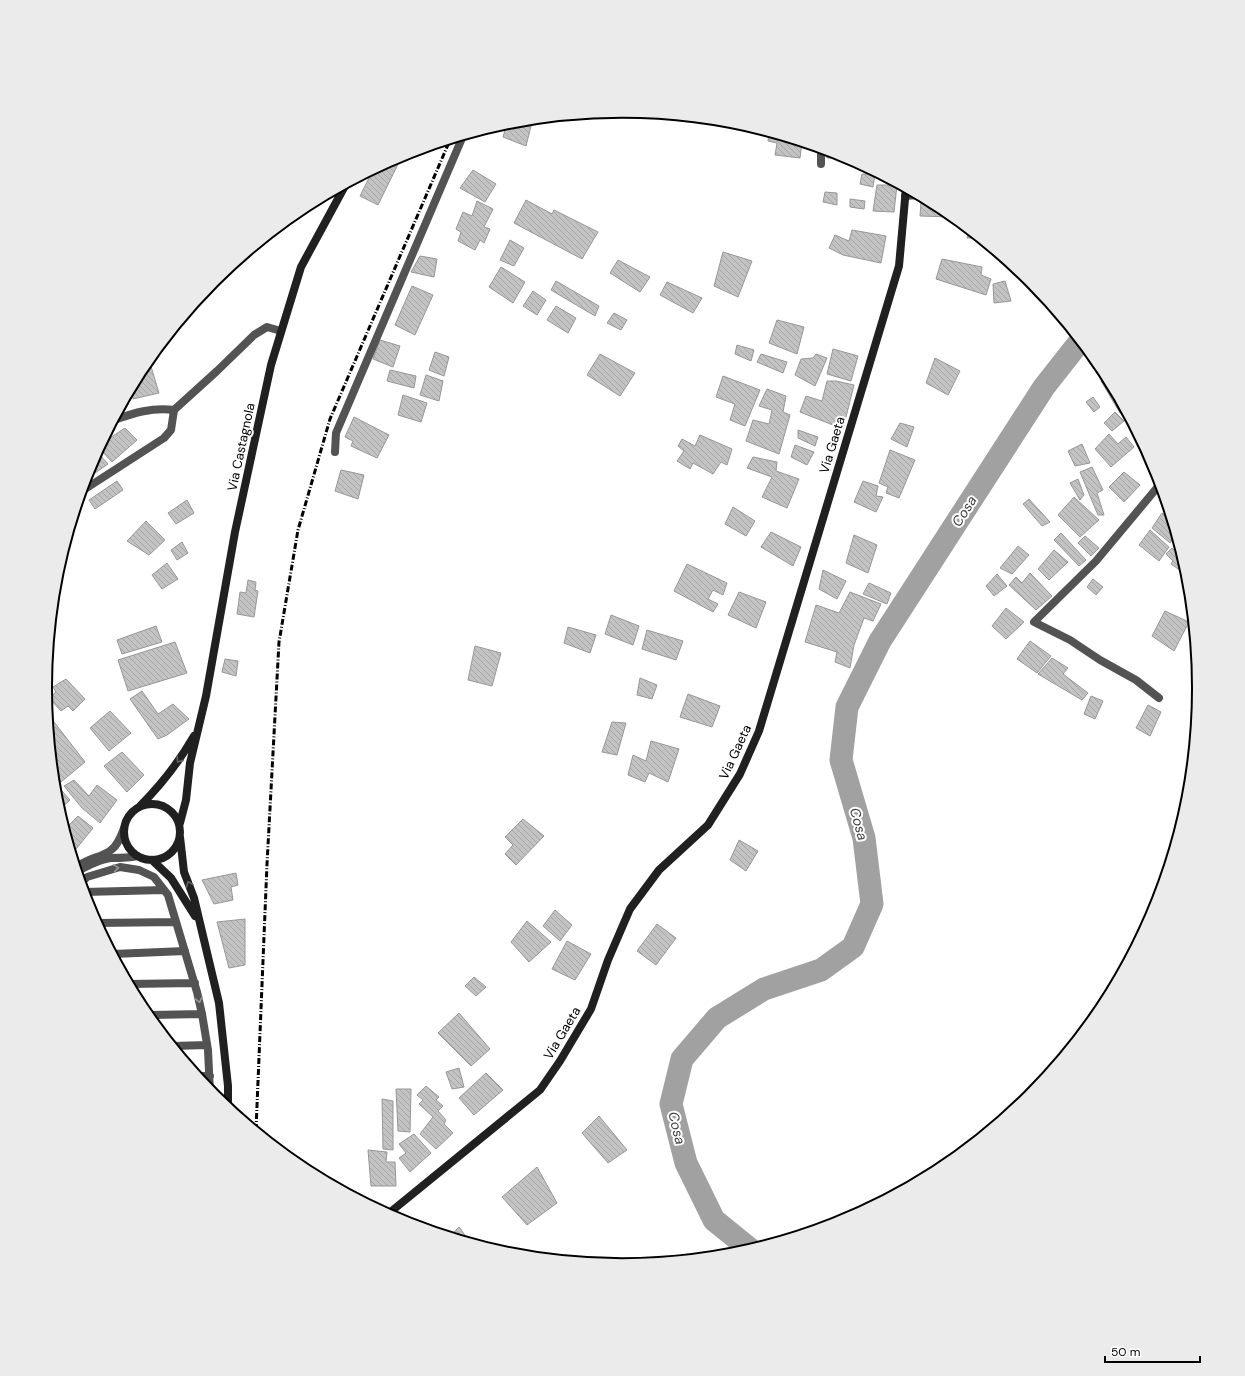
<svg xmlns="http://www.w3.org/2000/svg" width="1245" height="1376" viewBox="0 0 1245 1376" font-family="'DM Sans',sans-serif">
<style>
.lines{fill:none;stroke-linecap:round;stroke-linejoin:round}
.river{stroke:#a1a1a1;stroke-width:23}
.building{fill:url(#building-back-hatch);stroke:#979797}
.lane{stroke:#535353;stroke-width:8}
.street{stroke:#535353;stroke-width:8}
.secondary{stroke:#202020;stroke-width:8}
.rail{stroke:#000;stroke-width:3;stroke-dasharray:6 2 1 2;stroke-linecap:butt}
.oneway{stroke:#636363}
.oneway2{stroke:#989898}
.labels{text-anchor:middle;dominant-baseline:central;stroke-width:4;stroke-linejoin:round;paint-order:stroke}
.street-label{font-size:13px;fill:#000;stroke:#fff}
.water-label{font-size:14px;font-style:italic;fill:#424242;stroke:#fff}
.rim{fill:none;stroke:#000;stroke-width:2}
</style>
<defs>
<pattern id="building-back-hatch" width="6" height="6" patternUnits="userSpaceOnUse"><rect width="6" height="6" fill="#c3c3c3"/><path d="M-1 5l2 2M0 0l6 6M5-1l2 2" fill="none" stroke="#a6a6a6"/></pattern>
</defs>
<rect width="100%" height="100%" fill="#fff"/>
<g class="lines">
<path class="river" d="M751,1250L714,1220L686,1163L671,1104L682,1059L717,1018L764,989L821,970L853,947L872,904L864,838L841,760L847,707L880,641L1044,387L1081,340"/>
</g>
<path class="building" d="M527,120L532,122L526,146L503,137L507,123Z
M769,132L802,142L800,158L775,155L777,143L768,141Z
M828,150L840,153L839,158H827Z
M403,154L378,205L360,196L373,170Z
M473,170L496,184L485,202L460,188Z
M862,174H875L873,187L860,184Z
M877,185H897L894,212L873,211Z
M825,192L837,193V205L823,202Z
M850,199L865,201L864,209L850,207Z
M526,200L552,214L554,210L598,232L582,259L514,223Z
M477,201L493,209L484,227L490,229L484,243L480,240L475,250L458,241L461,232L456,229L463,212L472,216Z
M931,201L944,208L951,214V217L920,216L921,202Z
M969,229L981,238H967Z
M852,230L886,236L881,263L843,255L829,248L835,235L849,241Z
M510,240L524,248L514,266L500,260Z
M723,252L752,261L738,297L714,286Z
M420,256L437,259L434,277L411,272Z
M942,259L982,267L981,275L991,279L986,295L936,279Z
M618,260L650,277L640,292L610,273Z
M501,267L525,282L513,303L489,287Z
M556,281L599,306L595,316L551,290Z
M1005,281L1011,301L994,303L993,284Z
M667,282L702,298L693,313L660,295Z
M412,286L433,295L415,335L395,325Z
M533,291L546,300L537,315L523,306Z
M556,306L576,318L568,333L547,320Z
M614,313L627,320L621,330L607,323Z
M777,320L804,327L797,354L769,343Z
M380,340L400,346L393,367L373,359Z
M737,345L754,350L751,361L735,354Z
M833,349L858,356L851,381L827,374Z
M435,352L449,357L444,376L429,370Z
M600,354L635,373L620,396L587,375Z
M761,354L787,362L783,373L757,362Z
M816,354L827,358L815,386L795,375L801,359L813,358Z
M935,358L960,371L948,395L926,383Z
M150,363L159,393L133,399L131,389L142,367L145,364Z
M390,370L416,376L414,388L387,381Z
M426,375L443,381L439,401L420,395Z
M723,376L760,390L745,426L730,420L735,404L716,397Z
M1109,378L1119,401L1120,400L1127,412L1120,413L1101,381Z
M827,381H836L854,385L843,429L800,412L806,396L822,401Z
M767,389L786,396L783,412L790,415L779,454L746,441L753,420L769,424L772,410L759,406Z
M403,395L427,403L421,422L398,415Z
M1093,397L1100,407L1094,412L1086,402Z
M1115,412L1124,421L1112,431L1104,423Z
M354,417L389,435L377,458L351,446L353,441L345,437Z
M900,423L914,427L907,447L891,439Z
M125,428L137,440L112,462L99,448L101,444Z
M798,430L818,437L815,446L798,438Z
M1109,434L1118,444L1126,437L1134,447L1111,467L1095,449Z
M700,435L732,449L727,465L721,462L713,474L693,463L690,469L677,461L684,451L678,446L682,439L695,446Z
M1082,444L1090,463L1075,466L1068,451Z
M795,445L814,452L807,465L791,457Z
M890,450L915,460L899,498L886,493L888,487L879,483Z
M99,454L108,464L85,480L89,467L95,457Z
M753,457L777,462L776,471L799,479L787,508L762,497L772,477L747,468Z
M1092,467L1103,490L1097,493L1104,515H1098L1080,472Z
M341,470L364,475L358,499L335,491Z
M1124,472L1140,485L1124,502L1109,487Z
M1078,479L1084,495L1080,500L1070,483Z
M117,481L123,490L95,509L89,500Z
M863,481L878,486L876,496L883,497L876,512L854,502Z
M1074,497L1099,520L1080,537L1058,515Z
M1029,499L1050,522L1042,526L1023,504Z
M187,500L194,513L176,524L168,513Z
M733,507L755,521L746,536L725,524Z
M1162,513L1172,521L1176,534L1170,543L1152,528Z
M146,521L165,540L149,555L127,541Z
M1150,530L1169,547L1159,561L1139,545Z
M771,532L801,547L793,566L761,547Z
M1061,533L1086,560L1079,566L1054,540Z
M854,535L877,545L868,573L846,563Z
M1085,536L1099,548L1091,556L1078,543Z
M1177,539L1178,540L1183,555L1173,546Z
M182,542L188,553L177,560L171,550Z
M1018,546L1029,555L1012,574L1000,568Z
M1172,548L1184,559L1188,573L1187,575L1171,564L1173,561L1166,554Z
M1054,550L1068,562L1049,580L1038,569Z
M167,563L178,579L162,589L152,575Z
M687,564L727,583L723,595L713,590L708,599L718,604L713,612L674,591Z
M823,570L846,581L837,599L819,589Z
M1030,573L1052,596L1036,610L1009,585L1016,577L1022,583Z
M997,574L1007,586L994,596L986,586Z
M1093,579L1103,587L1096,595L1087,587Z
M248,580L256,582L255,590L258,591L254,617L237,614L240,592L246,593Z
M869,583L891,593L887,604L863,594Z
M739,592L766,602L756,628L728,615Z
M850,592L881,604L873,621L864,618L854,645L850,668L835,662L837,652L805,642L816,605L839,613Z
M1006,608L1024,622L1006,639L992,626Z
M1165,611L1189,622L1174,651L1152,636Z
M611,615L639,626L633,645L605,634Z
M156,626L162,642L122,654L117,640Z
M568,627L596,635L590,653L564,643Z
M647,630L683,641L676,660L642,649Z
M1030,641L1051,656L1037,673L1017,659Z
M175,642L187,673L128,691L118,660Z
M475,646L501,653L492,686L468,680Z
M1052,658L1068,668L1063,674L1088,693L1082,700L1038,674Z
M225,659L238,661L236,676L222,672Z
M640,678L657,685L652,699L637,695Z
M66,679L85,699L73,711L68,706L61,711L49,698L56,692L53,687Z
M142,691L158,714L173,704L189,719L167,735L158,739L130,699Z
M688,694L720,706L712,727L680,717Z
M1091,696L1103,701L1095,719L1084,714Z
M1148,705L1161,712L1150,736L1136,728Z
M110,711L131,733L109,751L90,728Z
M51,718L85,762L61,782L53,772L48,720Z
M612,722L626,723L617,755L602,752Z
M651,741L679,749L668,782L649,773L645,782L628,775L633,755L646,761Z
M122,752L144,775L127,792L104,766Z
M74,780L89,796L97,785L117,800L100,823L82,808L64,786Z
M54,782L70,800L59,810L56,800Z
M78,816L93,828L72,854L65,829Z
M523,819L544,836L516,865L505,854L513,845L505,837Z
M739,840L758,851L746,871L730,860Z
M236,873L238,885L231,887L233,900L214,904L202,880Z
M555,910L572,925L560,941L543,926Z
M245,919V965L229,968L217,922Z
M527,921L551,942L529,962L511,942Z
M657,924L676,938L656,965L637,951Z
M567,941L591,954L575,980L552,969Z
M474,977L486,987L476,996L465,986Z
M459,1013L490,1049L471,1066L438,1033Z
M459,1068L464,1087L452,1089L446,1072Z
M486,1073L503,1090L474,1115L459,1098Z
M426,1086L439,1097L436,1100L443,1106L438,1111L446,1120L444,1124L453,1133L436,1149L420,1134L433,1117L419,1104L423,1100L417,1095Z
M396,1089H411L410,1132L398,1131Z
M382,1099L393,1101V1150L383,1149Z
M599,1116L627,1150L608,1163L582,1133Z
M414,1134L431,1153L410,1172L399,1158L406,1153L399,1144Z
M368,1150L387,1152L386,1162H395L396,1186H371Z
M537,1167L557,1203L527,1225L502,1197Z
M459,1227L470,1242L450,1236Z"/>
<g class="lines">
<path class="lane" d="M821,164V148
M905,196L918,195
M82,491L164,438L171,430L174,410
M81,883L87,877L120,867L139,870L154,877L168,895L197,992L202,1014L208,1050L210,1092
M84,892L164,890
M96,923L176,922
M113,954L185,951
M129,984L195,983
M152,1015L202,1014
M173,1046L207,1045
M197,1076H210"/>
<path class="street" d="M114,420C134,413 152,407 174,410L217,371L254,335L267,327L281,331
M335,452L336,433L463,136
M1159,698L1136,680L1100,660L1070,640L1034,622L1096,561L1161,483
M76,868C86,858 101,858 111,850C118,845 121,836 124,828
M78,871C88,866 99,859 111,858C120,858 129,858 137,856"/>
<path class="secondary" d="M124 832a28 28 0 1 1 56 0a28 28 0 1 1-56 0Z
M140,806C161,785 179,762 194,736
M180,823L186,800L190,763L206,696L235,532L271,365L301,267L346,184
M180,837L184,872L194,898L219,1003L228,1086V1108
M152,860L171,878L195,916
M388,1214L540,1090L560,1061L591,1009L608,960L630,909L659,870L708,825L740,774L759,731L899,266L906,188"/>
<path class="rail" d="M256,1130L267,864L279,642L298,530L330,419L450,140"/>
</g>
<defs><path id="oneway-chevron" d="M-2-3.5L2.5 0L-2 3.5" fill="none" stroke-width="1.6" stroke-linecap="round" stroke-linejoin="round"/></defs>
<g class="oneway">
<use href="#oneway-chevron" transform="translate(179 760) rotate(125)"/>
<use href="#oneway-chevron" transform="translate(189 884) rotate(-110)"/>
</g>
<g class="oneway2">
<use href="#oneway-chevron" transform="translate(116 868) rotate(-9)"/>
<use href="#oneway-chevron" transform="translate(199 1000) rotate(78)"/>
</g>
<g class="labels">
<g class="street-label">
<text transform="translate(832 445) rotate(-73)">Via Gaeta</text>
<text transform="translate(241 447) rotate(-78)">Via Castagnola</text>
<text transform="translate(735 752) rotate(-65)">Via Gaeta</text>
<text transform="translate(562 1033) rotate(-59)">Via Gaeta</text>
</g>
<g class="water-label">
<text transform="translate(964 511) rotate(-57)">Cosa</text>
<text transform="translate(859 824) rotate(75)">Cosa</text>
<text transform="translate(677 1128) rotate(76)">Cosa</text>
</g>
</g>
<path d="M0 0H1245V1376H0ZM52 688a570 570 0 1 1 1140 0a570 570 0 1 1-1140 0Z" fill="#ebebeb" fill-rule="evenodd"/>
<path class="rim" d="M52 688a570 570 0 1 1 1140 0a570 570 0 1 1-1140 0Z"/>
<path d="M1105 1356v6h95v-6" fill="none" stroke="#000000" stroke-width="2"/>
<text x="1111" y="1356" font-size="12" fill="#000000" stroke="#ffffff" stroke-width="3" paint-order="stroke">50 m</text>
</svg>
